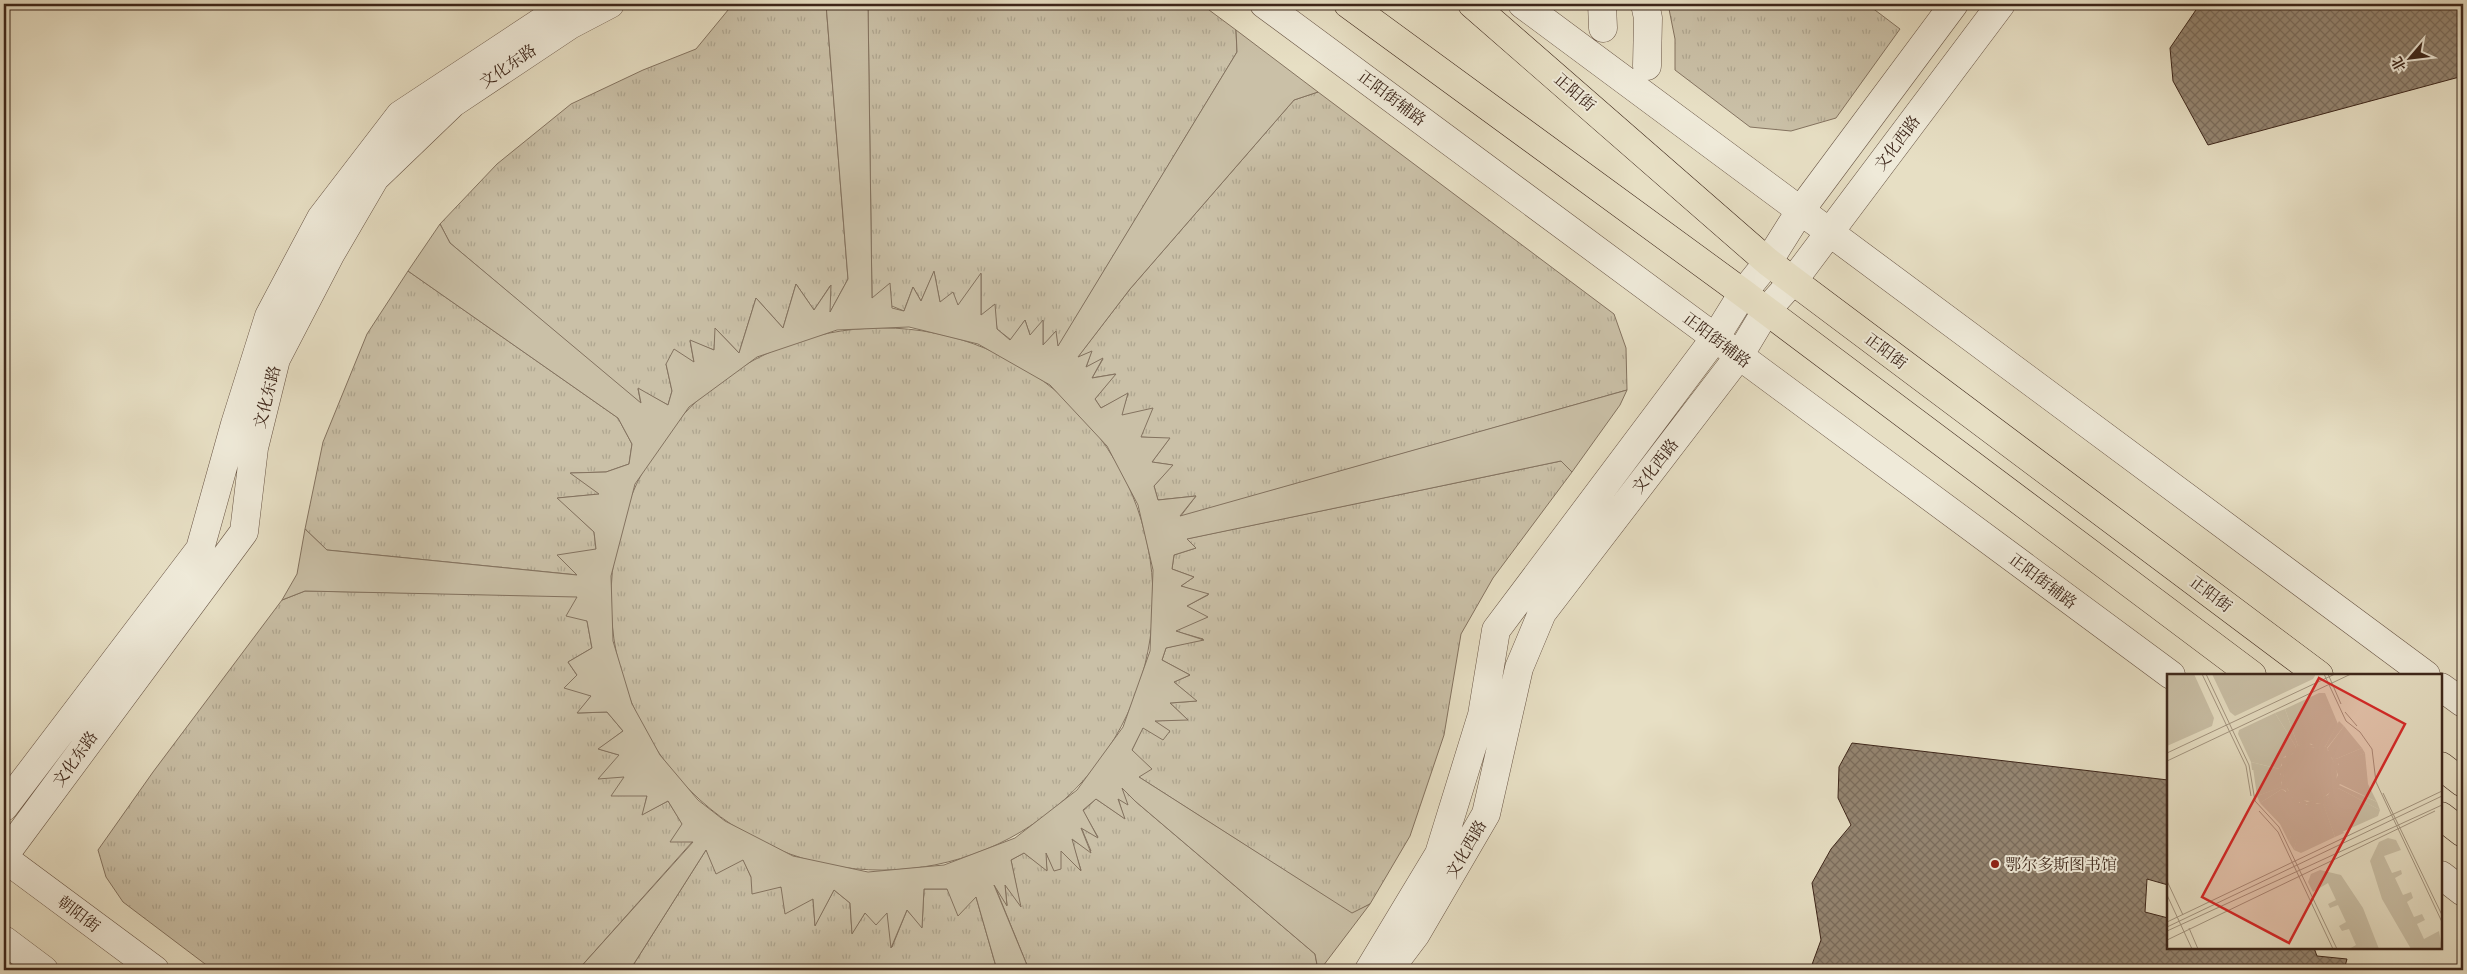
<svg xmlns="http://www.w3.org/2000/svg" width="2467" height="974" viewBox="0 0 2467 974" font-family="'EB Garamond','Noto Serif SC',serif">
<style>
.grass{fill:url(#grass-tufts);stroke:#847360}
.garden{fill:#cac0a7;stroke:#847360;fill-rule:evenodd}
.building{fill:url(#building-cross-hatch);stroke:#3d261a}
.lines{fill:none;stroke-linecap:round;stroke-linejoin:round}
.minor-casing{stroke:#685444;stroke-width:29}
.major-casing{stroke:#3d261a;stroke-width:29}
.minor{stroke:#efead9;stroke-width:28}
.major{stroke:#e7dfc4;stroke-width:28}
.poi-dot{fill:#8f2418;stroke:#efead9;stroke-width:2}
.labels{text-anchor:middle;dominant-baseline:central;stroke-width:4;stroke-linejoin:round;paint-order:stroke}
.street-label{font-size:16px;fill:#3d261a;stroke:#efead9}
.poi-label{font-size:16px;fill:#3d261a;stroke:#efead9;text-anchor:start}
.inset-road{fill:none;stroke:#a39580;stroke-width:1}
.view{fill:#d62828;fill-opacity:0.15;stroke:#d62828;stroke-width:2.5}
.inset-edge{fill:none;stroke:#3d261a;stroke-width:2.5}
</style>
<defs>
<pattern id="grass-tufts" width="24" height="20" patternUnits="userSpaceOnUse" patternTransform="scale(1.25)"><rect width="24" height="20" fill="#cac0a7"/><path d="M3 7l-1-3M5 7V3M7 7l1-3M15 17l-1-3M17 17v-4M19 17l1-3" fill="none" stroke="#aea58f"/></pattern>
<pattern id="building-cross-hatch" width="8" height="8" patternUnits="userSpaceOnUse" patternTransform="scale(1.25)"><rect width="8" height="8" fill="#958672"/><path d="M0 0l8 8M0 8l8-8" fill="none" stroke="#7b6d5d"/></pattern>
</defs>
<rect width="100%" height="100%" fill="#e7dfc4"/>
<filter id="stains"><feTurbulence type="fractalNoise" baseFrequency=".004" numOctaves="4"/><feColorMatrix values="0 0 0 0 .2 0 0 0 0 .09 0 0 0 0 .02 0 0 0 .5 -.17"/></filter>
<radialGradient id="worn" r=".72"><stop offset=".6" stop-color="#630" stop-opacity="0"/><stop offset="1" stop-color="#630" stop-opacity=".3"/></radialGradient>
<path class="grass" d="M733,4H826L848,279L829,314L830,286L814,310L796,284L783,328L756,298L739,353L716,329L714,350L690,341L694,362L666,364L672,391L668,405L638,389L641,404L450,243L440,224L497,164L571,104L643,70L696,49Z
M868,4H1201L1236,30L1237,52L1058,347L1055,332L1043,346V321L1030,336L1025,320L1011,340L997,329L994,305L981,316V274L958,306L940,302L934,272L921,301L913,287L904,311L872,298Z
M1668,4H1867L1900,29L1836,118L1791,131L1750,127L1675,70V39Z
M1318,92L1614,314L1626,348L1627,390L1180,517L1196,496L1158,500L1154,486L1172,465L1152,462L1169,439L1141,437L1121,415L1128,394L1101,408L1095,399L1115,374L1092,378L1103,359L1086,368L1091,352L1077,358L1130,289L1294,100Z
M408,271L618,418L632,444L629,464L606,472L571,473L600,494L558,498L594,532L596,549L578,575L327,550L305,529L323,442L367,334Z
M611 599a271 271 0 1 1 542 0a271 271 0 1 1-542 0Z
M1561,461L1572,472L1493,578L1461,634L1444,735L1410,836L1370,904L1352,914L1139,777L1132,750L1143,727L1170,732L1154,721L1187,719L1170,703L1196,701L1174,682L1190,675L1162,660L1166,648L1203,639L1175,631L1187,606L1208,595L1181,586L1194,577L1172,569L1174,555L1196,548L1186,539Z
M305,591L577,596L587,621L592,648L568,662L591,696L578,713L607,712L623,731L599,749L619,755L624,777L647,795L643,814L668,801L693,841L578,970H213L123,902L106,877L98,850L153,772L282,600Z
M1121,787L1135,801L1315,954L1318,970H1029L992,879L1007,905L1005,884L1020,905L1011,860L1024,853L1047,870L1045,851L1055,871L1060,850L1081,870L1071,839L1091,851L1081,827L1098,837L1083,811L1096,799L1124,818L1118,798L1127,804Z
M706,850L743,859L751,877L813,899L815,925L834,890L850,903L852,933L865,913L888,912L892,947L907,910L922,927L924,889H947L976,897L997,970H630Z"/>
<path class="garden" d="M826,4H868L872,298L890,283L892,308L904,311L913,287L921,301L934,271L940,302L953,292L958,305L981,273V315L995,304L997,329L1010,340L1025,320L1030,335L1043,320V345L1056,331L1058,346L1237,52L1236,30L1318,92L1294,100L1130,289L1078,357L1092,351L1086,367L1103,358L1092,378L1116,374L1095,399L1101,408L1128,393L1122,415L1153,408L1141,437L1170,438L1152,462L1173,465L1154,486L1158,500L1196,496L1180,516L1627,390L1620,405L1572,472L1561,461L1187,539L1196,548L1174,555L1172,569L1194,577L1181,586L1209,594L1187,606L1208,617L1176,631L1204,640L1166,648L1162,660L1190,675L1174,682L1197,701L1170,703L1188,720L1155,721L1170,731L1163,740L1143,728L1132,750L1152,769L1139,777L1352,913L1370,904L1320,970H1318L1315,954L1135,801L1122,788L1128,805L1118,799L1125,819L1096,799L1083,810L1098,838L1081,828L1091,853L1072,839L1081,871L1061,851V869L1054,871L1046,853L1047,871L1024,853L1011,860L1021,907L1005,885L1007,906L994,885L1029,970H997L976,897L958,916L947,889H924L922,928L907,910L891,948L887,913L876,925L865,913L852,934L850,903L834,890L815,926L813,899L785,914L781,887L752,894L751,877L743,860L716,874L706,850L630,970H578L693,842H670L682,824L668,801L642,815L647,796H611L624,777L598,779L619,755L598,749L623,731L607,712L577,713L591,696L564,688L577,675L568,662L592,648L587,621L566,616L577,597L305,591L282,600L297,574L305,529L327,550L577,575L557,555L596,549L594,532L557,498L599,494L570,473L606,472L629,464L632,444L618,418L408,271L440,224L450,243L641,403L638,388L668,405L672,391L666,364L674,349L694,362L690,340L714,350L715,328L739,353L756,298L783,328L796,284L814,310L831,285L830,312L848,279ZM909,327L978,344L1050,385L1107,446L1138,505L1153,570L1150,651L1123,727L1077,790L1015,838L944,865L868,872L793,856L725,821L698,800L660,755L632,704L613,641L611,576L635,484L689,407L757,357L837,330Z"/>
<path class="building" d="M2200,4H2463V76L2208,145L2173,81L2170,48Z
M4,302L8,345L4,364Z
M1852,743L2168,780V885L2147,879L2145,912L2168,918V948H2314L2317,956L2347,959L2344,970H1810L1821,940L1812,883L1831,849L1851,825L1838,798L1839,767Z"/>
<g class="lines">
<g class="minor-casing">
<path id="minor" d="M1264,4L2171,675
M1522,4L2426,675
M1602,4L1603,28
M1645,4L1648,18L1647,66
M2441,687L2463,703
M4,807L200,549L235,424L269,316L321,218L400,115L568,4
M4,856L244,532L254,448L276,359L330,255L375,178L453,103L570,25L610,4
M4,858L155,970
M2441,875L2463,892
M4,940L44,970
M1369,970L1439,854L1482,715L1496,630L1715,338L1743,293L1768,262L1800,211L1954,4
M1389,970L1416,934L1486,814L1519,668L1542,613L1739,356L1766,311L1793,281L2001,4"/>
</g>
<g class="major-casing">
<path id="major" d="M1348,4L1743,293L2252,675
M1472,4L1768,262L2319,675
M2441,766L2463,783
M2441,816L2463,833"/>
</g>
<use href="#minor" class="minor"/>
<use href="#major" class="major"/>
</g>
<circle class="poi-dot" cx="1995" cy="864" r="5"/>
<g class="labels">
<g class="street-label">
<text transform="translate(508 66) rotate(-34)">文化东路</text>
<text transform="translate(1575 92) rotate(41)">正阳街</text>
<text transform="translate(1392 98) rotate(37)">正阳街辅路</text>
<text transform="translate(1897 143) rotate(-53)">文化西路</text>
<text transform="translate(1717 340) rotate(37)">正阳街辅路</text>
<text transform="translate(1886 351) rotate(37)">正阳街</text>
<text transform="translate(267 397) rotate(-76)">文化东路</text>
<text transform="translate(1655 466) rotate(-52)">文化西路</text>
<text transform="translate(2043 581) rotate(37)">正阳街辅路</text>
<text transform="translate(2211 594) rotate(37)">正阳街</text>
<text transform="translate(75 759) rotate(-54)">文化东路</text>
<text transform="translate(1466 849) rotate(-60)">文化西路</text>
<text transform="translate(79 914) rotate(37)">朝阳街</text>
</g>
<g class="poi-label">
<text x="2005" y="864">鄂尔多斯图书馆</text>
</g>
</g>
<g transform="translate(2167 674)">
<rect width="275" height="275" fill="#e7dfc4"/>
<path d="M152,19H158L171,50L158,73L140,69L131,72L118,35ZM108,39L129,73L116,84L113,95L84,88L71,60L72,56ZM177,52L195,74L169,85L160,75ZM116 100a27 27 0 1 1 54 0a27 27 0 1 1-54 0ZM198,79L201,110L210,128L171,109L172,88ZM86,94L113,97L115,113L90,122ZM171,114L213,136L211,142L175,158L157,128ZM115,115L134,130L122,168L113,150L93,129ZM156,129L168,163L134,179L127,176L137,131ZM221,164L229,166L234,176L217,182L225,199L234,196L235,200L228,204L236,221L244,218L246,224L240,228L247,243L255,240L258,246L250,250L257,265L272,257L275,275H244L215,225L203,187L212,168ZM153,196L174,201L196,234L212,275H182L189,271L182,255L175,257L172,252L179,248L171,231L163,234L161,230L169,226L161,209L146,218L141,208L144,200Z" fill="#cac0a7"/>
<path d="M0,0H27L47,44L45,52L0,72ZM45,0H149L146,5L68,42L63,38Z" fill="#cac0a7"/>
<path d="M118,35L131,72L141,67L144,71L151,68L158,73L172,47L177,52L160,74L161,77L168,76L169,85L195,74L198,79L171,90L175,94L172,100L176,103L172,104L175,108L172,111L210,128L213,136L171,114L168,125L162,123L158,129L177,159L168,163L156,130L150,129L144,133L139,130L127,176L122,168L133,128L128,130L125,123H119V117L115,115L93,129L90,122L114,113L115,108L110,105L114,100L110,97L85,96L84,88L112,95L115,91L112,85L119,83L118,79L129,73L108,39ZM146,73L165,84L171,101L161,121L140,128L121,116L116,101L125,80Z" fill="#cac0a7" fill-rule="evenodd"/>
<path class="inset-road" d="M35,0L79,92L84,122M39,0L82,91L88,127L112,153L170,275M157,0L179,47L193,58L205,75L209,108L275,248M161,0L174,30M178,38L190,52M0,79L168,0M0,87L184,0M216,119L275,241M92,137L111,158L166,275M0,207L16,241M0,221L25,275M0,248L275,117M0,253L275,122M22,254L31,275M0,257L275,131M0,266L268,137"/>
<path class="view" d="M152,4L238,50L122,269L35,223Z"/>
<rect width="275" height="275" class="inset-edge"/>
</g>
<rect width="2467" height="974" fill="none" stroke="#e7dfc4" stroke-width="20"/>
<rect x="5" y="5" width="2457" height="964" fill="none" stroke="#3d261a" stroke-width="2.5"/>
<rect x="10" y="10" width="2447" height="954" fill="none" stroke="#3d261a"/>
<g transform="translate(2410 58) rotate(242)" stroke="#efead9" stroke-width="4" paint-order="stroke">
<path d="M0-4L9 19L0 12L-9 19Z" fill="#3d261a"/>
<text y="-8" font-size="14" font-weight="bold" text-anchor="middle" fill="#3d261a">北</text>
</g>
<rect width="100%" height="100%" filter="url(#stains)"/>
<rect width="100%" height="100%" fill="url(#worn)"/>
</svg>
